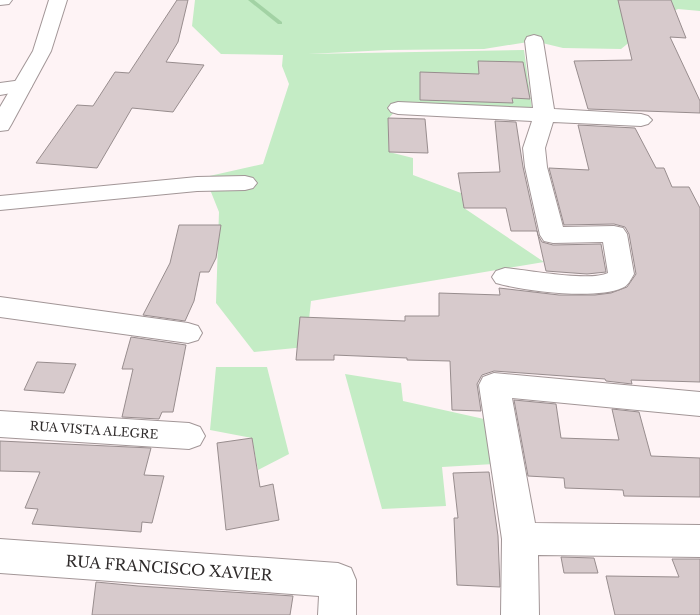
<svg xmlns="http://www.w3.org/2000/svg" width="700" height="615" viewBox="0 0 700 615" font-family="'Libre Baskerville',serif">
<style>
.green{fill:#c4ecc5}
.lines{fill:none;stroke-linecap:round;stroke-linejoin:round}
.stream{fill:#a2d2a4;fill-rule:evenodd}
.building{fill:#d7cacc;stroke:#988d8e}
.street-casing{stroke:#a29697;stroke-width:2}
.secondary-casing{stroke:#a29697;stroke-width:2}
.street{fill:#fff;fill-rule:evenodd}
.secondary{fill:#fff;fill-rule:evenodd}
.labels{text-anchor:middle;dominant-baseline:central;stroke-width:4;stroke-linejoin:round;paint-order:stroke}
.street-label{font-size:12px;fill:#302c2c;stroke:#fff}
.near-street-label{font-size:15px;fill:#302c2c;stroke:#fff}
</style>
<rect width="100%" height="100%" fill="#fef3f5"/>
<path class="green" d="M195,0H700V11L678,9L662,16L621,49L563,48L534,41L484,49L388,50L308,54L524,50L533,116L398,108L388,119L389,152L413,158V175L461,193L464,208L544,262L311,301L306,347L254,352L216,303L219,212L205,177L263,164L289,84L282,66L283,55L221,54L192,26Z
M216,367H267L289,454L258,470L252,438L210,430Z
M345,374L401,383L403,401L484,419L494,464L442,467L446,506L382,509Z"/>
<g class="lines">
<path class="stream" d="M248,0H254L282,22V24H278Z"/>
</g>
<path class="building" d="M177,0H188L178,42L166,62L204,65L173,112L132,108L97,168L36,163L77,105L93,106L115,72L129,73Z
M618,0H671L686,38L670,37L700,101V113L588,109L574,61L632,60Z
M478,61L523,62L530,99L512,98L513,103L420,100V72L479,74Z
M388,118L425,119L428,153L389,152Z
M495,121L516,122L523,167L538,235L542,242L553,245L601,244L606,272L587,274L546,271L537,231H511L506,208H464L458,173L500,172Z
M578,125L635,128L656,168H664L672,187H689L700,208V382L631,380L632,384L606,381L605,379L494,371L482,375L477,384L481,411L452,410L450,361L407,360V358L334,355V360H296L300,317L405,321V316H439V293L500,295L499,288L559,295H595L611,293L627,287L636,274L629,234L625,227L614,224L564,225L549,168L589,170Z
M179,225H221L216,258L209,272H200L194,301L185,321L143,315L170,263Z
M131,337L186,345L173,412H162L159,419L122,417L133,369H122Z
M37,362L76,364L64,393L24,390Z
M514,400L556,404L561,438L619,440L612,409L639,412L651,456L700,458V497L624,496L623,490L565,488L564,478L528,476Z
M252,438L260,487L273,484L279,520L226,530L217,443Z
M0,441L151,448L144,475L164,476L152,523L142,522L141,532L32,524L38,509L25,508L40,472L0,471Z
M489,472L498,536L500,587L457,585L454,518H458L453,473Z
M561,557L594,558L598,573H564Z
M672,559H700V615H615L606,576L679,577Z
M96,582L138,586L293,596L290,615H92Z"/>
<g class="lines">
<g class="street-casing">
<path id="street" d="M0,0H12L9,4L0,5Z
M534,35L541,37L543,41L554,109L641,114L648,116L652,120L648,124L641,126L553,122L545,148L547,167L563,227L614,226L623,228L627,234L634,274C631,279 628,286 622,288C595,300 524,291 496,283L492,277L496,271L505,268C528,270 589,282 608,273L603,242L553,243L544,241L540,235L525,167L523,148L532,121L398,114L391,112L388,108L391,104L398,102L533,108L525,41L527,37Z
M22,80L29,82L32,86L29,90L0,95V83Z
M245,176L253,178L257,183L253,188L245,190L197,191L0,210V196L197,177Z
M0,297L188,323L198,326L202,333L198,340L188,343L0,317Z
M494,373L700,392V416L512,398L535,523L700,525V557L538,555L539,615H501L502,539L479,385L483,377Z
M0,411L189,423L200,427L205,436L200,445L189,449L0,437Z
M0,539L338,563L351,568L356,580V615H318L319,596L0,573Z"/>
</g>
<g class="secondary-casing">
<path id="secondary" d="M49,0H67L51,51L11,125L8,130L0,131V107L33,51Z"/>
</g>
<use href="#street" class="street"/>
<use href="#secondary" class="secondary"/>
</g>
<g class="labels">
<g class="street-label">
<text transform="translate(94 430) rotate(4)">RUA VISTA ALEGRE</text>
</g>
<g class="near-street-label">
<text transform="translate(169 568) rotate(4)">RUA FRANCISCO XAVIER</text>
</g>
</g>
</svg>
